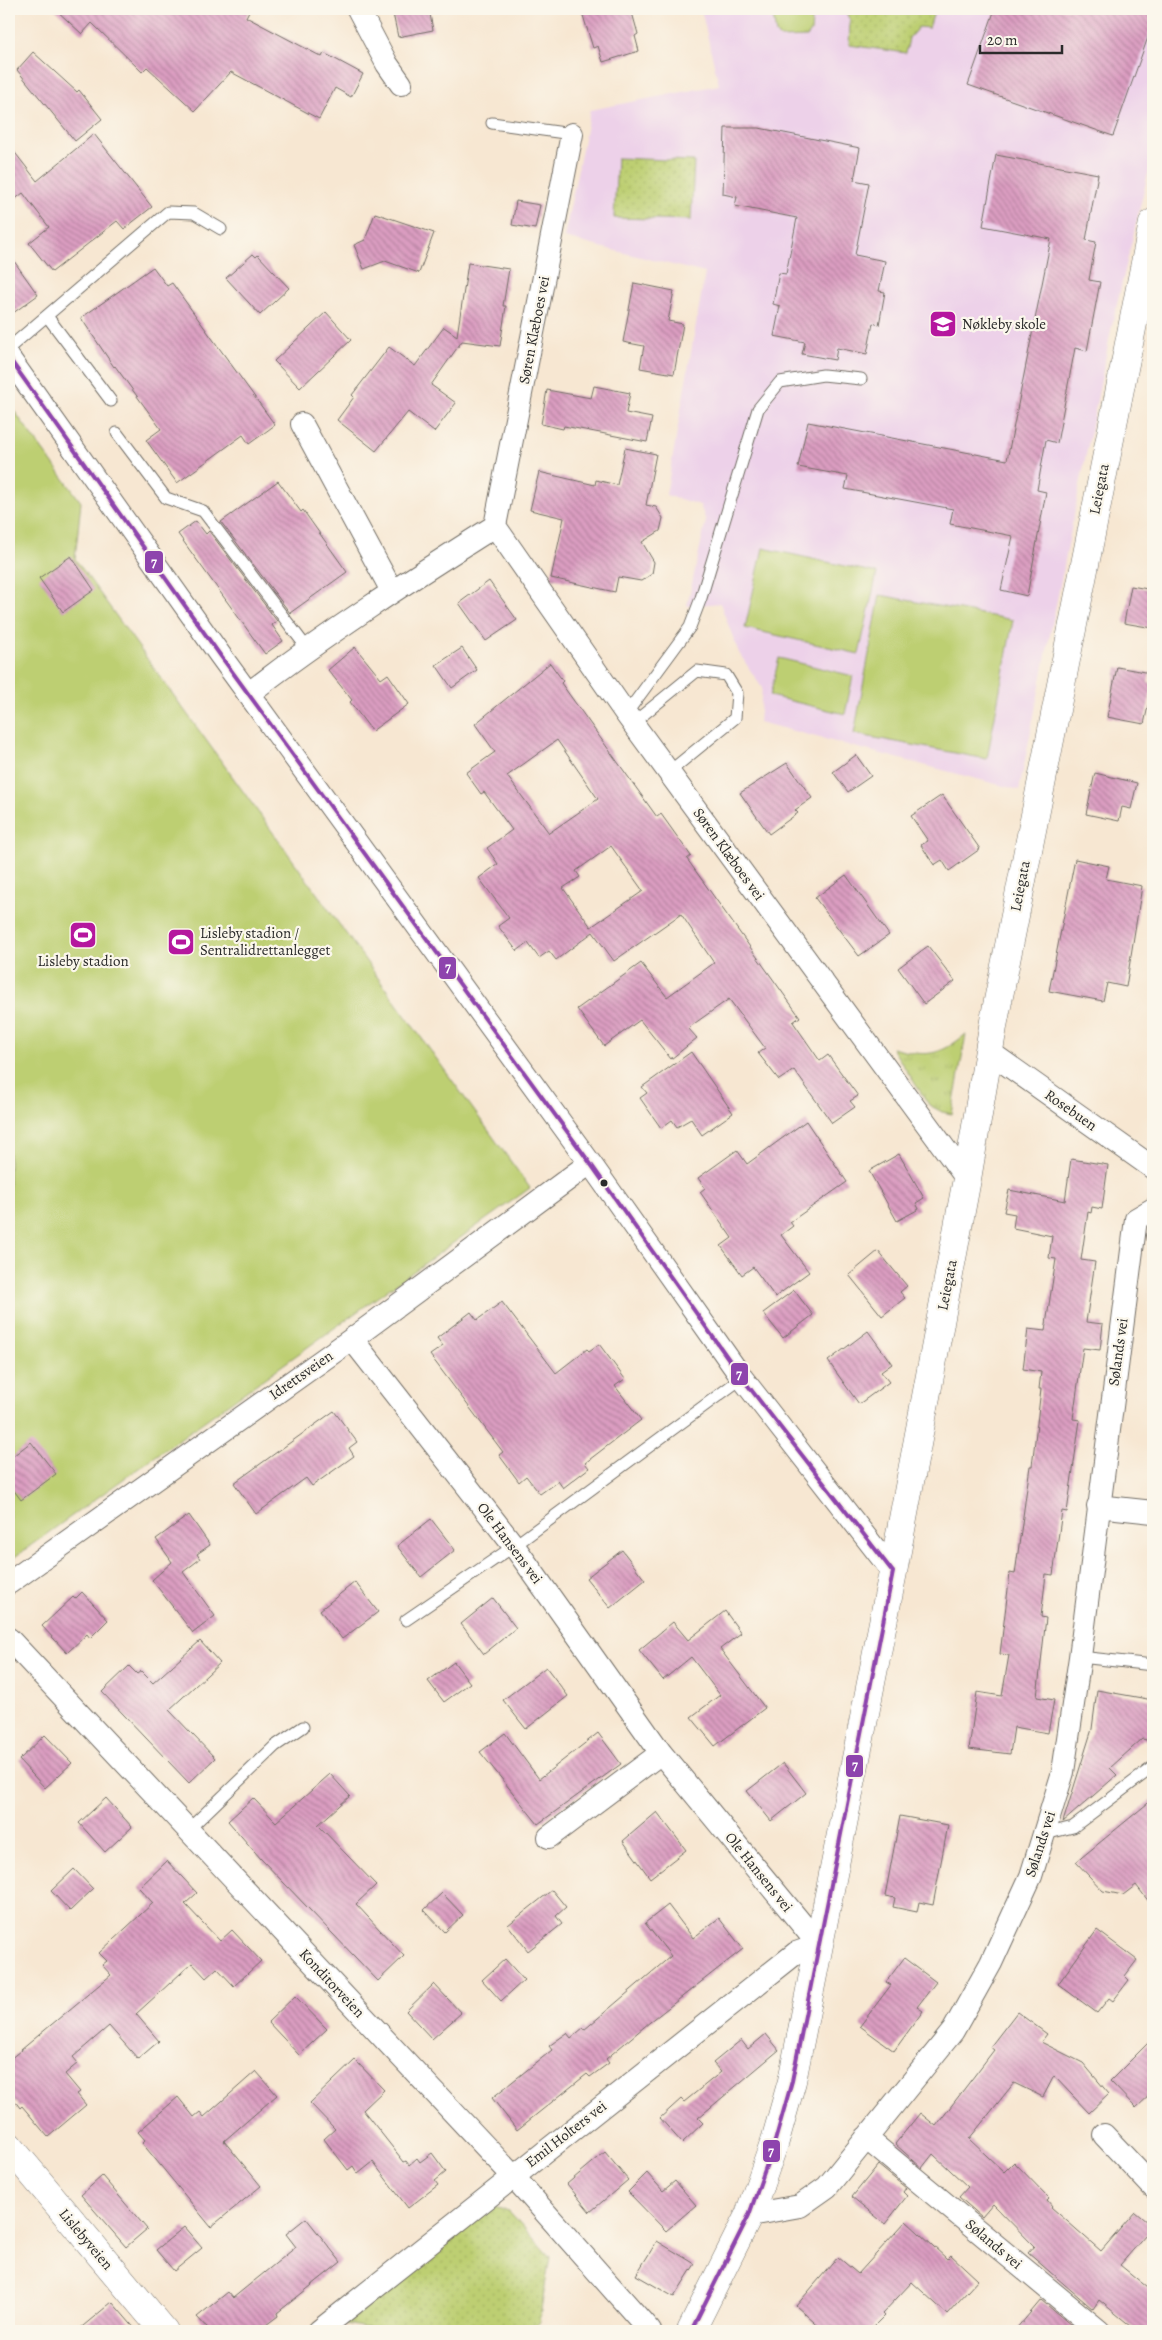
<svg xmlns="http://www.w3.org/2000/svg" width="1162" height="2340" viewBox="0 0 1162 2340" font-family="Alegreya,serif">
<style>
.built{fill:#edd1e9}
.grass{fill:url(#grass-tufts);stroke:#747d4e}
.park{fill:url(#park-dots);stroke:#747d4e}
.pitch{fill:#bdcf72;stroke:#747d4e}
.building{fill:url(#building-back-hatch);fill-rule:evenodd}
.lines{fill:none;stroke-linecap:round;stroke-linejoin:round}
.lane-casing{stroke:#726d65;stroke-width:13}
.street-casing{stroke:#726d65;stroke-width:24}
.secondary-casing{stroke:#726d65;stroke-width:29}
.lane{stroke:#fff;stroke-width:11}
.street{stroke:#fff;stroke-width:22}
.secondary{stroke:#fff;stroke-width:28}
.bus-1-casing{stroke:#fbf7ec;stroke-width:8}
.bus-1{stroke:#8e44ad;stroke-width:4}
.bus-dot{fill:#2b2b2b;stroke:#fbf7ec;stroke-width:2}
.labels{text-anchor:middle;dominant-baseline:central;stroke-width:4.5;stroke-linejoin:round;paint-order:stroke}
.poi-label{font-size:15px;fill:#2b2b2b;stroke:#fbf7ec;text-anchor:start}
.street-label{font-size:15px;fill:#2b2b2b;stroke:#fbf7ec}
.line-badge{stroke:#fbf7ec;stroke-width:2}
.badge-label{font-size:14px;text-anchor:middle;font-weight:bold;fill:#fff}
</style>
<defs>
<pattern id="grass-tufts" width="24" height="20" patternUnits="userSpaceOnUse" patternTransform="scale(1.25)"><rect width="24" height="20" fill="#bdcf72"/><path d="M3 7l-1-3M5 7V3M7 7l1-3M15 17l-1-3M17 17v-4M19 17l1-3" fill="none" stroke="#a3b263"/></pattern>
<pattern id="park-dots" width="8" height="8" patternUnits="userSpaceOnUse" patternTransform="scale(1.25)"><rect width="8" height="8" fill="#bdcf72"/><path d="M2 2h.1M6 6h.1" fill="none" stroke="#a3b263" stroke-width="1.8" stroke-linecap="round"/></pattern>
<pattern id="building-back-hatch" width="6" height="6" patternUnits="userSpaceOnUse" patternTransform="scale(1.25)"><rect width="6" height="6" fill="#db9dc1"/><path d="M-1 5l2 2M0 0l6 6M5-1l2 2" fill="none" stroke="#b2809d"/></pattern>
</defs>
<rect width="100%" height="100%" fill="#fbf7ec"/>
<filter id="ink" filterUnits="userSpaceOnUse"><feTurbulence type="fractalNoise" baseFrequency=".02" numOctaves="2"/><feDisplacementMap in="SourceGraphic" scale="10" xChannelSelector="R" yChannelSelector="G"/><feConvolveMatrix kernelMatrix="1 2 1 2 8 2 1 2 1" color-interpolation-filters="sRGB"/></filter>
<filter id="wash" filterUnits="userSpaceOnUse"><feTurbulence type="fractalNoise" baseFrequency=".0096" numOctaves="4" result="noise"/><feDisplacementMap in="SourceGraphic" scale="20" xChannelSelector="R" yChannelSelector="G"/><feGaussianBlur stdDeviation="1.12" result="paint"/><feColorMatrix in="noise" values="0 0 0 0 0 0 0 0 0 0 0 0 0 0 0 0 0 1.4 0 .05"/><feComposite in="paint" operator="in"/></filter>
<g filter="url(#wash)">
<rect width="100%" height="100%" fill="#f7e7d2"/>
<path class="built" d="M701,9H1153V152L1112,325L1019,790L759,722L762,688L739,653L720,603L687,606L706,521L700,505L666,495L705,273L564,238L590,110L719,85Z"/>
<path class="grass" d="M966,1034L952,1114L942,1112L929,1105L892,1048C926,1057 938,1057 966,1034Z"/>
<path class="park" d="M844,9H935L929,28L919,27L909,38L906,53L849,45L850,20Z
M617,158L694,161L691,220L614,218Z
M489,2206L509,2211L550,2257L539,2322L530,2331H380L342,2323Z"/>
<path class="pitch" d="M772,9H813L811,32L807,37L781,38L776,34Z
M9,404L81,502L75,559L530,1188L9,1561Z
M763,548L877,573L859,654L745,628Z
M880,595L1013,620L987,759L854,734Z
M779,658L853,676L845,714L770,696Z"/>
<g id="blocks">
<path class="building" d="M55,9H250L246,17L322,57L324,53L363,74L351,97L335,88L319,119L231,72L195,111L147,67L142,72L92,23L82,34Z
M392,9H429L433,30L398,37Z
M581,9H631L638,34L635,36L639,51L603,62L598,46L593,48Z
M995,9H1153V23L1113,136L968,85Z
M33,52L77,92L79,90L102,119L75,141L17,70Z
M725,128H759L860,148L854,180L869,183L855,255L885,261L879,291L885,292L879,325L873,323L867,354L837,348L835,360L802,354L805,342L774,336L780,306L773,304L779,273L786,274L797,218L735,206L737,197L723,194Z
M94,134L152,207L124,229L117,221L52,272L29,243L49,227L23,193L9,204V145L37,181Z
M996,155L1098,174L1086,240L1096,242L1089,280L1100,282L1087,351L1075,348L1057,443L1046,440L1037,490L1046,492L1027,596L1001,590L1013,536L950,524L953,509L845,489L848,476L798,467L808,422L1007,460L1051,239L983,226Z
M516,201L540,205L535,229L512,225Z
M375,213L434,233L419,273L385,261L364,269L354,245L365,240Z
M9,254L38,295L9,316Z
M253,254L256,257L258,255L289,288L260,315L226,278Z
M468,263L509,269L503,306H506L500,346L462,341L431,385L456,403L434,432L408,412L376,451L337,420L354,397L352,395L389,347L415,366L444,327L457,336Z
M153,267L167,286L172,283L275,425L249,444L243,435L177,483L146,440L161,429L115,366L114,367L81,318Z
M634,283L674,291L668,321L683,324L674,374L640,368L644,346L623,342Z
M326,312L351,340L300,388L274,361Z
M594,386L630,393L626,413L652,418L647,442L564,426L563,429L541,424L547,390L591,398Z
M625,448L656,454L646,505L656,507L663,518L660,531L642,542L654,562L652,574L641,581L618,577L615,592L551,578L564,518L530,510L539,472L595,485L596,480L617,485Z
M278,481L301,512L303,510L347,572L290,613L221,522Z
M196,521L206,534L209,531L277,621L272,625L283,641L265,654L178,534Z
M71,556L94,590L63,612L39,578Z
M489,581L517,620L486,641L459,603Z
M1131,586L1153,590V628L1124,623Z
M355,647L381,679L388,674L409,704L372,731L350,702L352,700L328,670Z
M462,648L477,670L452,688L436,665Z
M550,663L563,681L561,683L657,817L661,814L691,856L687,859L800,1017L793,1022L820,1061L828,1055L858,1096L850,1101L855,1107L832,1123L794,1070L779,1080L758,1053L765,1048L729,999L688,1028L697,1038L671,1059L640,1020L604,1046L577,1009L641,963L667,997L714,963L681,914L614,961L593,932L556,960L549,951L539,958L528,943L517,951L498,926L509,918L479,878L498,864L487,848L512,830L484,792L481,794L466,773L495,752L475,724ZM557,740L598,799L549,833L507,776ZM611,846L643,891L591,927L563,888L580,877L576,871Z
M1117,667L1150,673L1148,683L1153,684L1144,724L1107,717Z
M856,755L871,776L848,792L833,772Z
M787,763L812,798L795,810L798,813L769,834L740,793Z
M1095,773L1137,783L1131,809L1122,807L1119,821L1086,814Z
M942,795L980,849L949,871L942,860L934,865L921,845L928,841L911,816Z
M1075,859L1109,866L1106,879L1142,886L1126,987L1107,983L1103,1001L1049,991Z
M846,875L889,935L859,956L815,898Z
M928,946L955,981L924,1004L898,968Z
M691,1052L733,1113L702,1135L691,1119L677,1127L672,1120L661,1128L640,1098L647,1093L642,1087Z
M806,1121L847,1182L790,1222L793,1226L781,1235L809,1272L775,1297L753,1267L742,1275L721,1246L732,1238L700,1192L705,1188L698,1178L737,1150L747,1164Z
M899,1154L924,1198L916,1203L919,1209L897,1221L869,1171Z
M1071,1159L1108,1165L1102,1209L1092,1207L1091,1213L1088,1212L1081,1260L1095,1262L1086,1322L1103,1324L1100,1350L1083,1348L1073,1419L1080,1420L1067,1512L1062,1511L1053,1575L1046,1574L1041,1617L1046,1618L1037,1697L1054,1700L1048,1733L1014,1727L1010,1754L969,1749L977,1692L1002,1696L1009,1655L1000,1654L1010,1573L1015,1574L1030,1466H1032L1041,1389H1039L1041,1372L1023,1369L1028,1329L1045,1331L1056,1259L1049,1258L1052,1236L1013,1228L1015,1214L1004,1212L1009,1190L1065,1201Z
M878,1251L907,1286L900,1292L905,1298L882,1316L849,1275Z
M794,1290L813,1315L783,1338L763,1313Z
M502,1302L556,1373L587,1349L589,1351L599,1344L625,1379L615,1386L641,1420L585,1463L589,1468L563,1488L558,1481L540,1494L526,1476L519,1482L499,1455L503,1452L430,1355L443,1346L437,1338L471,1312L477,1320Z
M868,1331L892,1364L881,1372L889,1382L859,1404L828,1361Z
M334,1411L357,1442L349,1448L354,1456L312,1486L306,1478L256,1514L234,1483Z
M31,1442L56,1474L21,1500L9,1484V1459Z
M189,1515L210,1545L197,1554L200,1559L183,1572L215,1616L193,1633L152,1580L172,1562L156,1539Z
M431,1519L455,1550L421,1577L397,1546Z
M622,1550L645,1580L610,1608L586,1578Z
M355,1582L378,1612L342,1639L320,1610Z
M82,1592L108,1620L90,1638L87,1634L67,1653L42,1626L73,1597L75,1599Z
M493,1598L516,1628L484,1654L461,1624Z
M725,1611L741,1633L720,1649L765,1708L715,1746L691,1717L720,1695L691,1657L663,1680L639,1650L673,1622L688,1640Z
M200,1641L220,1663L169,1710L215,1758L189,1783L102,1692L129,1666L137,1674L141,1671L153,1683Z
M454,1662L470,1683L444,1702L428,1681Z
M546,1667L568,1696L526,1729L503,1700Z
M1097,1690L1153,1700L1151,1741L1142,1739L1110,1768L1117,1775L1063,1822L1092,1729Z
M505,1733L539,1779L598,1733L621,1764L538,1824L480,1752Z
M45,1735L72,1763L45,1788L19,1760Z
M783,1763L806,1793L771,1821L747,1791Z
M330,1774L350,1796L318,1825L376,1885L356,1904L404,1956L378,1981L261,1859L228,1821L253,1798L276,1822Z
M106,1798L132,1827L105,1852L79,1823Z
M1153,1799V1907L1136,1885L1123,1895L1103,1891L1076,1862Z
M657,1812L686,1850L650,1878L623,1841Z
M900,1816L948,1825L933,1905L919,1902L917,1912L893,1907L895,1898L885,1896Z
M167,1861L197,1893L185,1904L220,1941L232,1930L261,1961L234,1986L217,1968L206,1978L192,1963L136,2014L159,2041L138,2059L109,2026L73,2057L78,2063L65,2074L80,2092L77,2094L86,2105L48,2137L22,2106L20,2108L9,2093V2060L111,1975L102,1965L107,1961L99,1953L153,1903L139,1888Z
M74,1869L93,1889L70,1911L51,1891Z
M552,1890L566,1907L556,1916L562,1924L528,1951L508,1925Z
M442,1893L463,1915L445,1932L424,1910Z
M668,1905L693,1938L719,1918L743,1949L650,2022L606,2059L609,2063L590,2077L587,2074L517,2130L492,2098L552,2050L549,2046L567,2033L571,2038L583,2028L584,2030L671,1956L645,1923Z
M1097,1930L1137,1960L1125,1976L1129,1980L1113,2001L1109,1998L1097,2013L1058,1984Z
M904,1958L936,1982L917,2007L923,2011L894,2051L860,2026L891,1985L886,1982Z
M505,1959L524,1980L501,2001L482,1980Z
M434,1984L461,2013L432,2039L406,2011Z
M295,1996L327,2029L299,2055L268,2022Z
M1017,2012L1047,2034L1041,2042L1083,2063L1109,2094L1089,2113L1054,2076L1043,2097L1014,2083L969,2139L1004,2172L1014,2162L1049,2198L1047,2200L1052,2206L1051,2207L1101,2251L1135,2212L1153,2227L1120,2265L1153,2292V2331H1137L1099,2300L1093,2309L1028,2253L1034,2246L993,2204L982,2217L959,2197L968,2187L933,2154L922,2168L895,2144L920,2113L936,2126L994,2050L990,2047Z
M766,2034L779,2050L698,2118L703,2123L682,2143L660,2118L681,2099L684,2102L721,2072L713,2063L741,2040L748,2049Z
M1153,2038V2092L1136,2108L1110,2081Z
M355,2060L384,2090L363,2110L404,2162L406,2161L409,2165L417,2158L420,2162L432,2153L446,2172L435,2181L438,2185L408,2208L373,2162L358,2174L353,2166L348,2170L324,2139L335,2129L310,2103Z
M256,2071L277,2095L224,2141L261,2186L211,2227L142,2143L145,2140L138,2132L178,2097L194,2117L200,2112L204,2117Z
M605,2152L628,2180L590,2212L567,2184Z
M878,2165L906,2188L903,2192L907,2196L885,2224L852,2197Z
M647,2173L663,2191L675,2181L696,2205L666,2231L628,2192Z
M102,2176L147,2229L126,2247L81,2195Z
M306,2218L341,2262L277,2313L278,2316L258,2331H210L197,2317L228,2292L233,2298L296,2247L286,2234Z
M906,2221L947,2259L951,2255L978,2280L947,2314L912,2282L882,2314L884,2316L869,2331H824L796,2306L838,2257L858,2274Z
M184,2227L202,2248L174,2271L156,2250Z
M657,2241L695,2264L674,2297L636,2275Z
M1041,2300L1077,2330L1075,2331H1015Z
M112,2302L137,2331H77Z"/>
</g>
</g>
<g filter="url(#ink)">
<use href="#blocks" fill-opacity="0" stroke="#726d65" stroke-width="1"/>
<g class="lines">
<g class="lane-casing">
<path id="lane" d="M492,123L572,134
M47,316L111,401
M9,348L168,212L194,213L221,229
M117,433L166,498L203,511L307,648
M626,714L690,627L701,598L758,409L780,382L823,375L861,379
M633,723L697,671L726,675L737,693L735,718L669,772
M406,1620L514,1546L742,1378
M1080,1657L1153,1665
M188,1830L275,1746L303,1727
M1045,1834L1073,1827L1153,1767"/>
</g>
<g class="street-casing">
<path id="street" d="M358,9L387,64L401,84
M9,358L220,655L590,1163L742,1378L893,1572
M302,424L392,591
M495,526L572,134
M248,694C327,633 411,579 495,526L626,714L967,1179
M988,1051L1153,1168
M1098,1506L1153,1512
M9,1583L352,1339L590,1163
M9,1639L513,2176L650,2331
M549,1837L661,1753
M1104,2135L1153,2187
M866,2138L1099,2331
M749,2215L800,2206L827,2187L953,2031L991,1963L1031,1876L1063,1772L1080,1657L1136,1219L1153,1209
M319,2331L796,1953L819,1945L661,1753L514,1546L352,1339"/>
</g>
<g class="secondary-casing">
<path id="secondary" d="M9,2146L164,2331
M691,2331L749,2215L775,2141L792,2081L893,1572L967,1179L994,1021L1153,223"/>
</g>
<use href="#lane" class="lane"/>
<use href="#street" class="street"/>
<use href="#secondary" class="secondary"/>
<g class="bus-1-casing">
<path id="bus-1" d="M9,358L220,655L590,1163L742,1378L893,1572
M691,2331L749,2215L775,2141L792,2081L893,1572"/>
</g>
<use href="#bus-1" class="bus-1"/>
</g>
</g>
<defs>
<g id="school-square" transform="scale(1.4375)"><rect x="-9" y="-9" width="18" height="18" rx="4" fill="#b5179e" stroke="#fbf7ec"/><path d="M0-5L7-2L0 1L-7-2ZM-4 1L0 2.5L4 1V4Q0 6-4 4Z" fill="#fff"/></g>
<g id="stadium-square" transform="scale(1.4375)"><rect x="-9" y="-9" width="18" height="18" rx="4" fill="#b5179e" stroke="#fbf7ec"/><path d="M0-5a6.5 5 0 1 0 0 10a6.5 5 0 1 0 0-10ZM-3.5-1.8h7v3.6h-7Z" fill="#fff"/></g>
</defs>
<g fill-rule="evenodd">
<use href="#school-square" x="943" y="324"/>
<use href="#stadium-square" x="83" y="935"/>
<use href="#stadium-square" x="181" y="942"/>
</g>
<circle class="bus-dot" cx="604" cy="1183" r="4.5"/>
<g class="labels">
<g class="poi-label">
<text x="962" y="324">Nøkleby skole</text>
<text x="200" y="933">Lisleby stadion /<tspan x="200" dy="17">Sentralidrettanlegget</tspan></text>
<text x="83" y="961" text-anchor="middle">Lisleby stadion</text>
</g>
<g class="street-label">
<text transform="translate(534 330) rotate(-79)">Søren Klæboes vei</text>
<text transform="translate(1099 489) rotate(-79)">Leiegata</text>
<text transform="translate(729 854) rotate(54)">Søren Klæboes vei</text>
<text transform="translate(1020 886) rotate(-79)">Leiegata</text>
<text transform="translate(1071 1110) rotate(35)">Rosebuen</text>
<text transform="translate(947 1285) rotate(-79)">Leiegata</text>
<text transform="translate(1118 1352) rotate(-82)">Sølands vei</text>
<text transform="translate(301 1375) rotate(-35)">Idrettsveien</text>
<text transform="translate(510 1543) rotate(53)">Ole Hansens vei</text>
<text transform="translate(1040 1844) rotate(-72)">Sølands vei</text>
<text transform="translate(759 1872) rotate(51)">Ole Hansens vei</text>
<text transform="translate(332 1983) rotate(47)">Konditorveien</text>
<text transform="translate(566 2134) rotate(-38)">Emil Holters vei</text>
<text transform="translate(86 2239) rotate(50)">Lislebyveien</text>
<text transform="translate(994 2244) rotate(40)">Sølands vei</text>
</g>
</g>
<g class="line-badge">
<rect x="144" y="550" width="20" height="24" rx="5" fill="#8e44ad"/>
<rect x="438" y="956" width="19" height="24" rx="5" fill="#8e44ad"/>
<rect x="730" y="1362" width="19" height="24" rx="5" fill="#8e44ad"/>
<rect x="845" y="1754" width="19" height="24" rx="5" fill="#8e44ad"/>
<rect x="762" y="2139" width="19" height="24" rx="5" fill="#8e44ad"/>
</g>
<g class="badge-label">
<text x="154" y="567">7</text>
<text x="448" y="972">7</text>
<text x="739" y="1379">7</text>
<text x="855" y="1770">7</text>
<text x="771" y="2156">7</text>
</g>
<rect width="1162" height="2340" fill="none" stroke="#fbf7ec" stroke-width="30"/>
<path d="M980 45v8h82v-8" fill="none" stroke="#2b2b2b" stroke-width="2.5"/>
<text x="987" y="45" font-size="15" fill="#2b2b2b" stroke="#fbf7ec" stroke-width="4" paint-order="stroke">20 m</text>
</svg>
